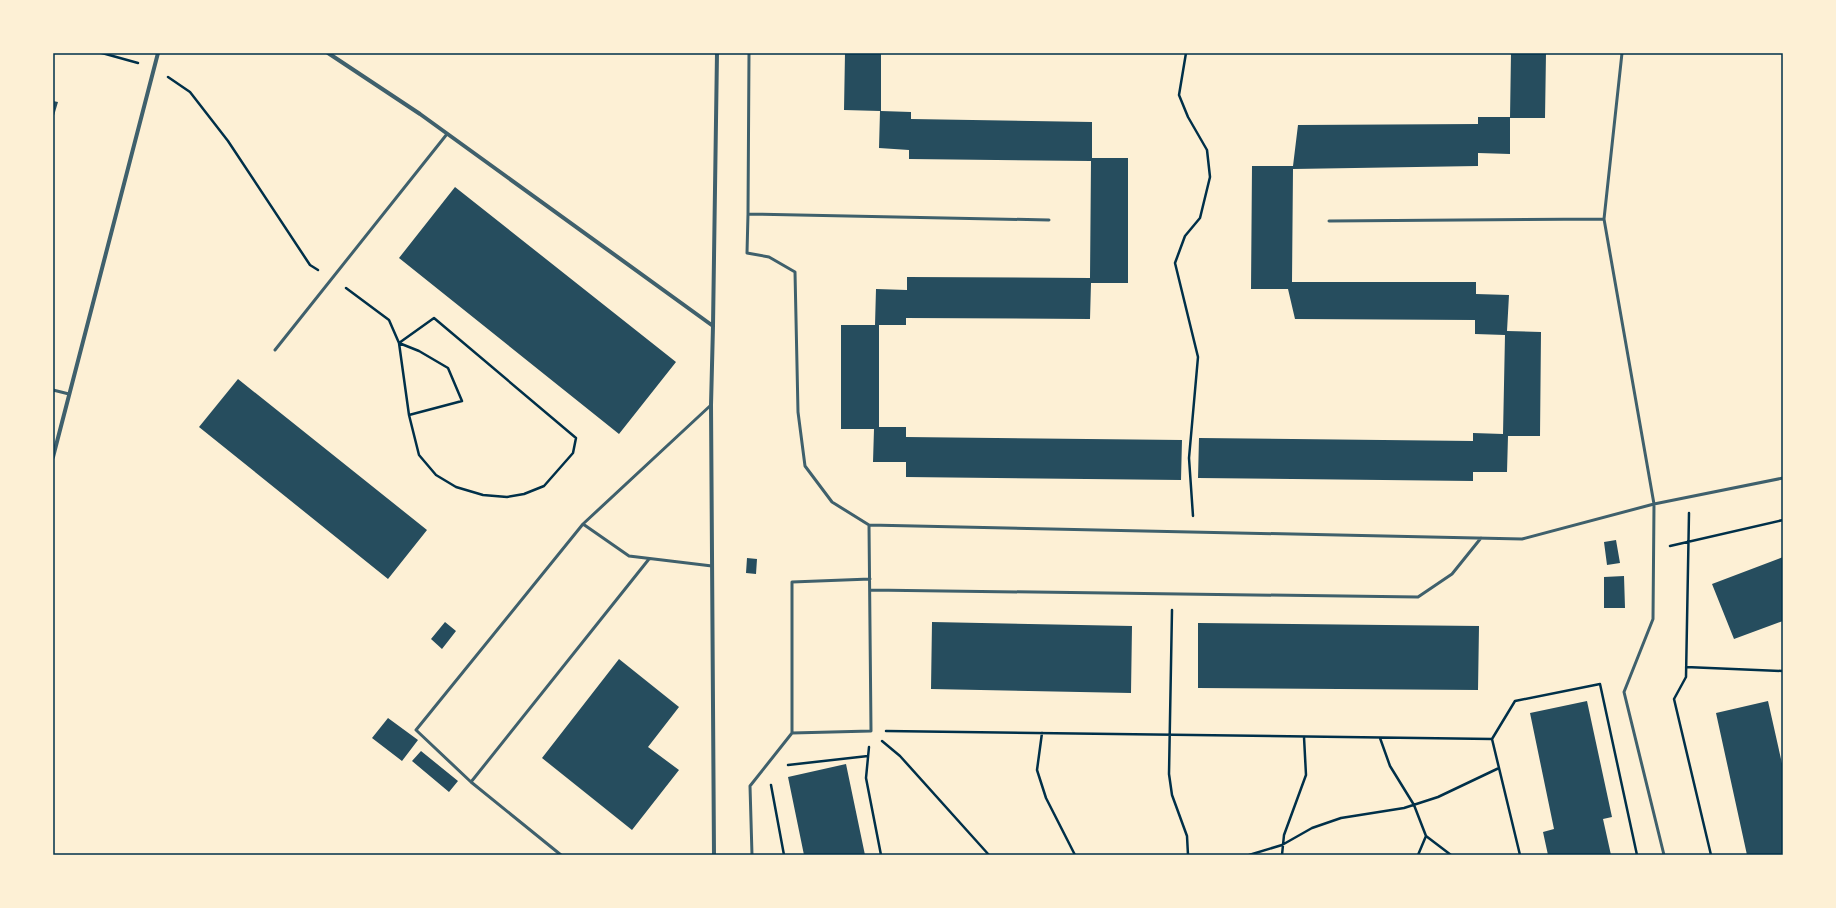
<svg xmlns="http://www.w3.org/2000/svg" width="1836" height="908" font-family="Arial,sans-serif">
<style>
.building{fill:#264d5e}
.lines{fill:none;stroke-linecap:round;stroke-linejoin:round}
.path{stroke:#003049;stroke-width:2.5}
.service{stroke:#3f606c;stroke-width:3}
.minor{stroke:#3f606c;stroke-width:4}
.neatline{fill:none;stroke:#003049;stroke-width:1.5}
</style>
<rect width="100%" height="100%" fill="#fdf0d5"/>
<path class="building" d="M845,53h36v58l30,1v7l181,3v36h36v125h-37l-1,36 -184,-1v7h-27v102h27v10l276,3 -1,40 -275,-3v-15h-33l1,-33h-33v-104h34l1,-36 31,1v-13l183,1 1,-117 -182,-2v-9l-30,-2 1,-37 -36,-1z
M1511,53h35l-1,65h-35z
M53,101l5,1 -5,17z
M1478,117h32v37l-32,-1v13l-185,3 -1,113h184v12l33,1 -2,36 34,1 -1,104h-32l-1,36h-34v9l-275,-3 1,-40 274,3v-8l30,1 2,-99 -30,-1v-14l-180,-1 -7,-30h-37l1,-123h41l5,-41 180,-1z
M455,187l221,175 -57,72 -220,-176z
M238,379l189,151 -39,49 -189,-152z
M1616,540l4,23 -13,2 -3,-23z
M1783,557v64l-49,18 -22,-55z
M747,558l10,1 -1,15 -10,-1z
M1624,576l1,32h-21v-31z
M445,622l11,9 -14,18 -11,-10z
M932,622l200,4 -1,67 -200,-4z
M1198,623l281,3 -1,64 -280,-2z
M619,659l60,48 -31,40 31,23 -47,60 -90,-72z
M1587,701l25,116 -9,2 8,36h-63l-5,-23 11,-3 -24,-116z
M1768,701l15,67v87h-36l-31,-142z
M388,718l30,22 -16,21 -30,-23z
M421,751l37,30 -9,11 -37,-31z
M846,764l19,91h-61l-16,-78z"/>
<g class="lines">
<path class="path" d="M102,53l36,10
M1186,53l-7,42 9,22 19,33 3,27 -10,41 -15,18 -10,27 23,94 -9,101 4,58
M168,77l22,15 38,49 82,124 8,5
M346,288l43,32 10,23 10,72 10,40 17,20 20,12 27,8 24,2 17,-3 20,-8 29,-33 3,-15 -142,-120 -35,25 20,8 29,17 14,33 -53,14
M1689,513l-3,164 -12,22 37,156
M1670,546l113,-26
M1172,610l-3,164 3,21 15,41 1,19
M1686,667l97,4
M886,731l606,8 28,116
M1042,733l-5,37 9,28 29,57
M1380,738l10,28 24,39 12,31 25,19
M1492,739l23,-38 85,-17 37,171
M882,741l18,15 89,99
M869,747l-3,31 15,77
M788,765l80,-9
M771,785l13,70
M1249,855l33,-10 30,-17 29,-10 63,-10 34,-11 61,-29
M1282,855l2,-20 22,-60 -2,-38
M1418,855l8,-19"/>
<path class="service" d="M749,53l-1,161 301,6
M1622,53l-18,166 50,285 129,-26
M748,214l-1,39 22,4 26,15 3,140 7,54 27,36 37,23 2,206 -79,2v-151l78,-3
M1329,221l275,-2
M275,350l172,-216
M53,390l16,4
M711,405l-128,119 46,32 83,10
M869,525l653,14 132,-35 -1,115 -29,73 40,163
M870,590l548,7 34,-23 29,-36
M471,782l-55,-52 167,-206
M561,855l-90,-73 178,-223
M752,855l-2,-69 42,-53"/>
<path class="minor" d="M328,53l92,61 293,212 -2,79 3,450
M713,326l4,-273
M53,457l105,-404"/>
</g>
<rect width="1836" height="908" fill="none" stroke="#fdf0d5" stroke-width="108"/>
<rect x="54" y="54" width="1728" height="800" class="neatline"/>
</svg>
